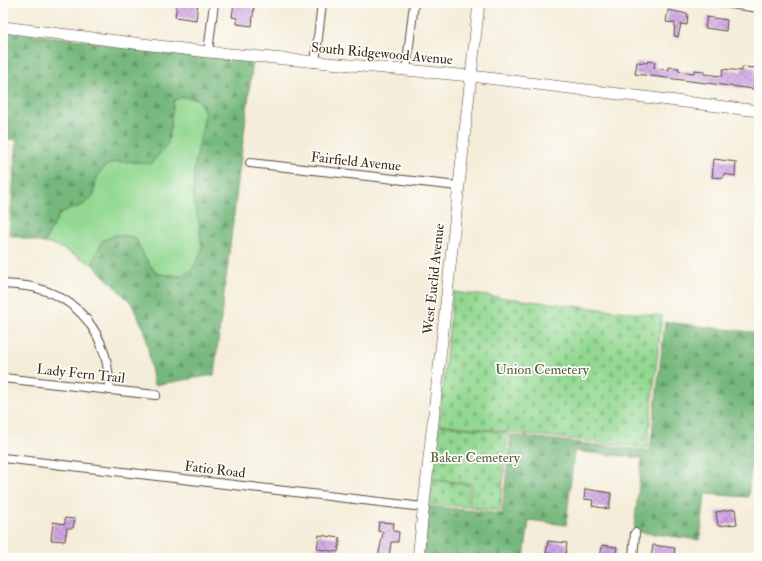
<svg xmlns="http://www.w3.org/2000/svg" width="762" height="561" font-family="'IM FELL Double Pica',serif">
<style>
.grass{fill:#92d891;stroke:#668158}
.forest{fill:url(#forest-firs);stroke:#58714c}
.cemetery{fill:url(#cemetery-stones);stroke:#668158}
.building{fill:url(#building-cross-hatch)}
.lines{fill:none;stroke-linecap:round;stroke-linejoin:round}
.street-casing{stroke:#57473a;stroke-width:10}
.secondary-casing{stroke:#57473a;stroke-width:12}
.street{stroke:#fff;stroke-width:8}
.secondary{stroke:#fff;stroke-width:11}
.labels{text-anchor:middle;stroke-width:3.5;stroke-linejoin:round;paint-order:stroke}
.street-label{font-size:14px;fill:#3b2a1e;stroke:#fdfcf7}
.park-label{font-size:14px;fill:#555e40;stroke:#fdfcf7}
</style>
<defs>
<pattern id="forest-firs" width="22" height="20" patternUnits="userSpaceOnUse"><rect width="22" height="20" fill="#75b87b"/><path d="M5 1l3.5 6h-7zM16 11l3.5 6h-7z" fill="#619664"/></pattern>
<pattern id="cemetery-stones" width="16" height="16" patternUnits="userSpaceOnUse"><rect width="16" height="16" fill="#92d891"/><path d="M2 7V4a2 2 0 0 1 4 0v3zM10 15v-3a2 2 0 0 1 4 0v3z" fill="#7fba7d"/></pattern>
<pattern id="building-cross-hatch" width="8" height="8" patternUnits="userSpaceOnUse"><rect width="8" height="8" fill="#d1a5e6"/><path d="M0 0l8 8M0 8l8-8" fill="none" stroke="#ab87ba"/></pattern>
</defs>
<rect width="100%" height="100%" fill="#fdfcf7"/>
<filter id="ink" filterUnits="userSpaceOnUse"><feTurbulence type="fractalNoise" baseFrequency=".025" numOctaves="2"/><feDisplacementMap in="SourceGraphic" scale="8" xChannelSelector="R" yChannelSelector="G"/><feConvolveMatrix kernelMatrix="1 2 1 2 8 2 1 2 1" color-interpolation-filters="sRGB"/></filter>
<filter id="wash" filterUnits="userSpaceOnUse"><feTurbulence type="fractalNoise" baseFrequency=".012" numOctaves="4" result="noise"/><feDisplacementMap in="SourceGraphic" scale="16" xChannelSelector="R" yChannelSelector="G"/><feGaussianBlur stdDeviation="0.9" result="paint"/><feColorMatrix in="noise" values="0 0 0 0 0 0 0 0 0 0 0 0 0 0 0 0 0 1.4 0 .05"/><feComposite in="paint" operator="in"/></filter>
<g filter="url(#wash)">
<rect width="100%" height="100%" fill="#f4edd9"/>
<path class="grass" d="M183,97l15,2 7,14 -12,85 6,24 3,28 -8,17 -11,9 -26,-2 -12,-16 -10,-21 -19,-2 -14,6 -10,23 -37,-19 -11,-2 15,-28 8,-5 16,-5 11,-10c1,-39 27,-35 57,-31l17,-21 6,-43z"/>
<path class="forest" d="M3,31l250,29 -39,315 -60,10 -9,-54 -14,-28 -39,-39 10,-23 14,-6 19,2 10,21 12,16 26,2 11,-9 8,-17 -3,-28 -6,-24 1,-28 11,-57 -7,-14 -15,-2 -9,3 -6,43 -17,21c-29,-4 -56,-8 -57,31l-11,10 -16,5 -8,5 -15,28 -35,-8 8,-95 -14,-2z
M665,322l94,11v61l-11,103 -43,-3 -5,46 -60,-8v-2l-6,-1 8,-71 -68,-7 -8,74 -37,-5 -5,38h-102l6,-52 74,8 9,-79 139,16z"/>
<path class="cemetery" d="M453,292l209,24 -15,132 -208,-24z
M439,425l69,8 -8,78 -31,-3 3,-24 -39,-5z
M433,480l37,5 -3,22 -37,-3z"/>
<g id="blocks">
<path class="building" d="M177,3h21l-2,17 -21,-3z
M234,3l20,3 -2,20 -15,-2v-6l-5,-1z
M668,10l20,4 -1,11 -6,-1 -3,13 -4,-1 1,-13 -9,-1z
M707,17l20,3 -1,11 -21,-3z
M648,61l7,1 -1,6 15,2v-3l10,1 -1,3 16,2v-3l10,1v3l18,2 1,-7 19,2v-4l14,1 -3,21 -118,-15 2,-12 10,1z
M714,159l22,3 -1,14 -11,-2 -1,4 -11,-1z
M585,489l26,4 -2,16 -17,-3 1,-6 -9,-1z
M735,509l2,15 -19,2 -2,-14z
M65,518l10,1 -2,9h-6l-2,13 -14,-1 2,-18 12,2z
M379,522l15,1 -1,8 6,1 -1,10h-7l-2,16h-11l5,-26 -5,-1z
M319,535l21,3 -2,14 -21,-3z
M548,541l19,2 -2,15h-15l1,-5h-5z
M602,545l15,2 -2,11h-15z
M653,545l22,3 -1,8 -8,-1v3h-15z"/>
</g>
</g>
<g filter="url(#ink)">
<use href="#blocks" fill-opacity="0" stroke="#57473a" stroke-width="1"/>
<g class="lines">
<defs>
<path id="street" d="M724,3l35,5
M208,52l6,-49
M315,63l7,-60
M406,71l8,-68
M250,163l208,23
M3,284c12,1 25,1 37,5 46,14 70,54 69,101
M3,378l153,17
M3,458l420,49
M633,558l2,-25"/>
<path id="secondary" d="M3,27l205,25 263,24 288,35
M418,558l61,-555"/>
</defs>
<use href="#street" class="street-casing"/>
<use href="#secondary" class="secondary-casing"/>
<use href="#street" class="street"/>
<use href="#secondary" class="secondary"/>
</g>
</g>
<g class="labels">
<g class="street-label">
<text transform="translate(382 53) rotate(5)" y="5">South Ridgewood Avenue</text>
<text transform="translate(356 161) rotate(6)" y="5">Fairfield Avenue</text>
<text transform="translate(433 279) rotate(-84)" y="5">West Euclid Avenue</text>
<text transform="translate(81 373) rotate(6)" y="5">Lady Fern Trail</text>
<text transform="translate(215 469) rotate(7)" y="5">Fatio Road</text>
</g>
<g class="park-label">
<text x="542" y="374">Union Cemetery</text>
<text x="475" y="462">Baker Cemetery</text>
</g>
</g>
<rect width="762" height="561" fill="none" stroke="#fdfcf7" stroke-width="16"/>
</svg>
